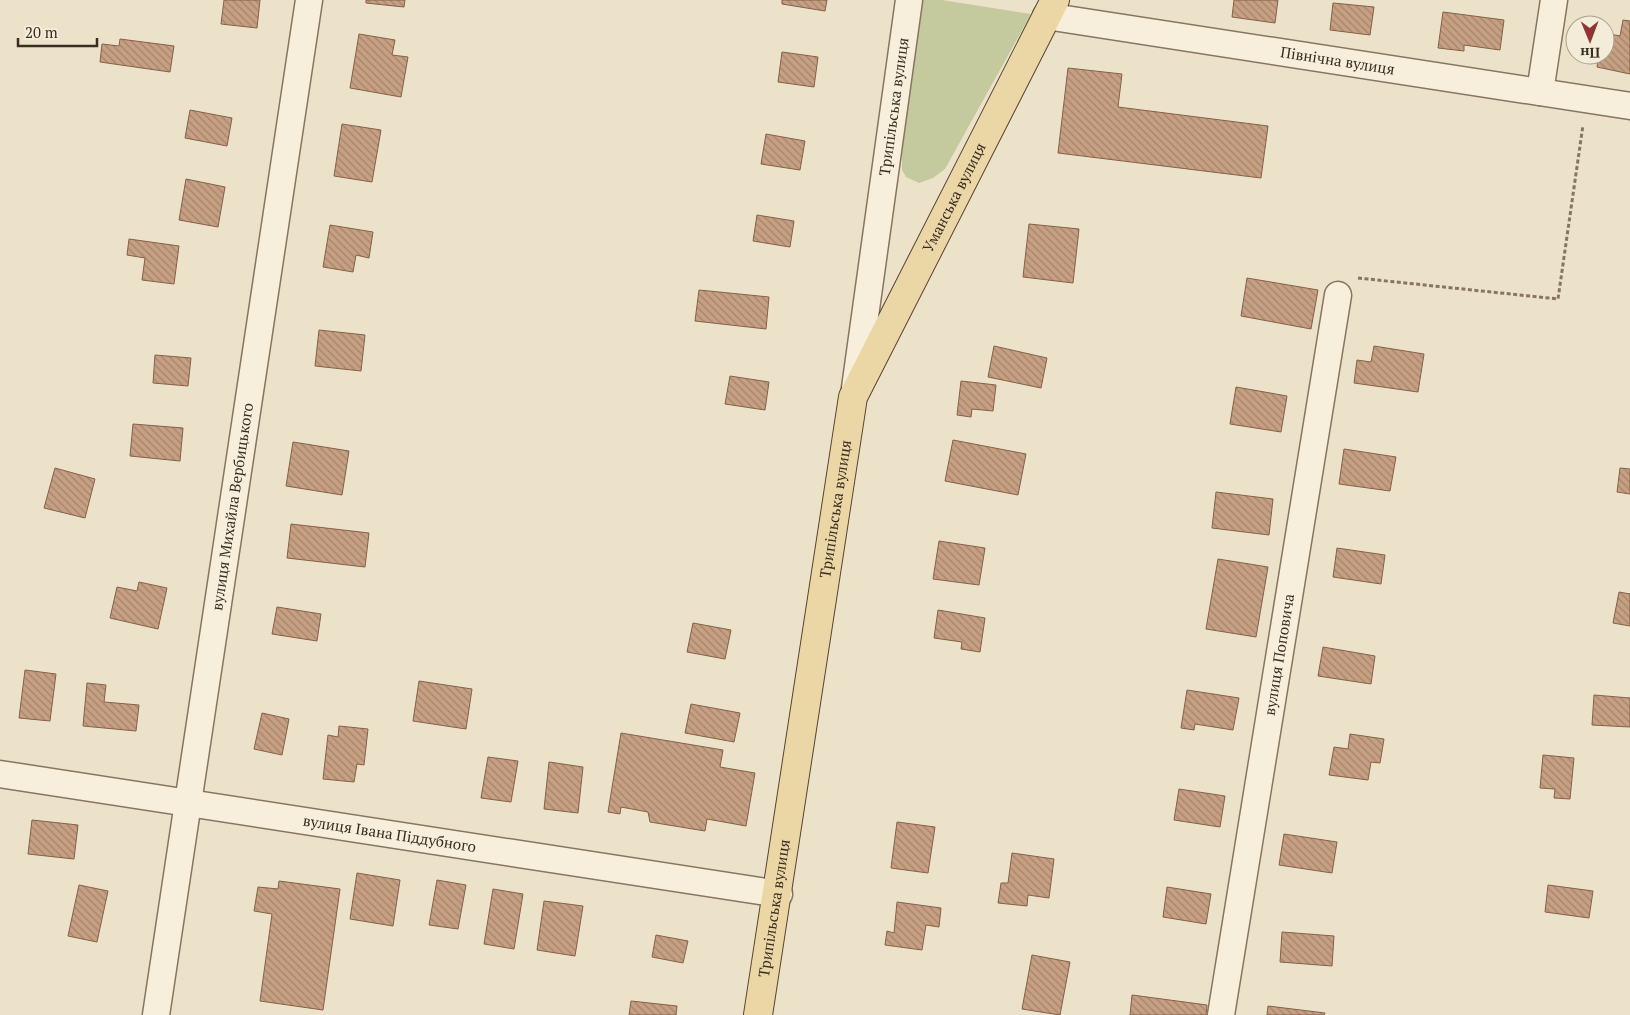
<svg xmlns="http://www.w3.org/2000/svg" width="1630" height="1015" font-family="'PT Serif',serif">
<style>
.green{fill:#c4c99e}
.building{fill:url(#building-back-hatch);stroke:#846047}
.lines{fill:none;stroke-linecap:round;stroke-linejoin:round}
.street-casing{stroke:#87755f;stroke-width:29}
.primary-casing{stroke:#554333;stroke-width:30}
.path{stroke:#87755f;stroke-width:3;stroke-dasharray:4 2.5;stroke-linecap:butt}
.street{stroke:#f7efdc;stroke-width:26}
.primary{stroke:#ebd6a5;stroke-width:28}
.labels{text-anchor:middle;stroke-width:5;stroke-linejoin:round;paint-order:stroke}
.street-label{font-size:15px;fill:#392d22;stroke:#f3ecd9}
</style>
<defs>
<pattern id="building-back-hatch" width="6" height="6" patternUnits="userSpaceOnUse" patternTransform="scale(1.25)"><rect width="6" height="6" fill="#c7a083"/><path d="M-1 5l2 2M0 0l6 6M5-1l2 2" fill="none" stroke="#a3836b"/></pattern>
</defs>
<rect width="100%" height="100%" fill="#ece2ca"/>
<path class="green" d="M918,0h24l89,14 -86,155 -12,9 -14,5 -13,-6 -4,-7v-15z"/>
<path class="building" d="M224,0h36l-3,28 -36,-4z
M366,0h39l-1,7 -38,-4z
M782,0h45l-2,11 -43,-7z
M1234,0h44l-3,23 -43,-6z
M1333,3l41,4 -4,28 -40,-5z
M1443,12l61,8 -4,30 -36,-5v6l-26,-3z
M1623,20l7,1v53l-33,-7 2,-12h6v-22l15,3z
M359,34l36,6 -3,15 16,2 -7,40 -51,-9z
M120,39l54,7 -4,26 -70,-10 2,-18 17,2z
M782,52l36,5 -4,30 -36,-5z
M1068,68l54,6 -4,33 150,19 -7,52 -203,-25z
M190,110l42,8 -5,28 -42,-8z
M342,124l39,6 -9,52 -38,-6z
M766,134l39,7 -5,29 -39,-6z
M186,179l39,8 -7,40 -39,-7z
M757,215l37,6 -4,26 -37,-6z
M1029,224l50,5 -6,54 -50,-6z
M330,225l43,7 -4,26 -13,-3 -3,17 -30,-5z
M129,239l50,7 -5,38 -32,-4 3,-22 -18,-3z
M1247,278l71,12 -7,39 -70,-13z
M699,290l70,7 -3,32 -71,-8z
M319,330l46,5 -4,36 -46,-5z
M994,346l53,12 -6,30 -53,-11z
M1374,346l50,8 -6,38 -64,-9 3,-23 14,2z
M155,355l36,3 -3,28 -35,-3z
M730,376l39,6 -4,28 -40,-6z
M961,381l35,4 -3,26 -21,-2 -1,8 -14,-2z
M1236,387l51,9 -6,36 -51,-8z
M133,424l50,4 -3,33 -50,-5z
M953,440l73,14 -8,41 -73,-14z
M293,442l56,9 -7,44 -56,-9z
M1344,449l52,8 -6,34 -51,-7z
M55,468l40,11 -10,39 -41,-10z
M1620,468l10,1v25l-13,-2z
M1216,492l57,7 -4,36 -57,-7z
M291,524l78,9 -4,34 -78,-9z
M939,541l46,7 -6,37 -46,-6z
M1337,548l48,7 -4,29 -48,-7z
M1218,559l50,8 -12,70 -50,-8z
M139,582l28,6 -9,41 -48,-11 7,-31 20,4z
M1619,592l11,2v32l-17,-3z
M277,607l44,7 -4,27 -45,-7z
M938,610l47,8 -5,34 -19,-3 1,-7 -28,-4z
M693,623l38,7 -6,29 -38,-7z
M1323,647l52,9 -4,28 -53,-8z
M25,670l31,4 -6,47 -31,-3z
M419,681l53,8 -6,40 -53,-8z
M87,683l19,2 -2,17 35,3 -3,26 -53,-5z
M1187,690l52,8 -6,32 -38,-6 -1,6 -13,-2z
M1594,695l36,3v29l-38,-2z
M691,704l49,9 -6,29 -49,-9z
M262,713l27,6 -7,36 -28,-6z
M339,726l29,3 -4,36 -7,-1 -3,18 -31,-3 5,-44 10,2z
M621,733l102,17 -3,17 35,6 -9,53 -39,-7 -2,12 -55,-9 -2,-10 -27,-5 -1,7 -12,-2z
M1350,734l34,5 -4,24 -9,-1 -3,18 -39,-5 5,-28 14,2z
M1543,755l31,3 -4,41 -16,-1 1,-9 -15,-1z
M488,757l30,4 -7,41 -30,-4z
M549,762l34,5 -5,46 -34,-4z
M1179,789l46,7 -5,31 -46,-7z
M32,820l46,5 -4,34 -46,-5z
M897,822l38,5 -7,46 -37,-5z
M1284,834l53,8 -5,31 -53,-8z
M1012,853l42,6 -5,39 -21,-3 -1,11 -29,-3 3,-20h7z
M357,873l43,7 -7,46 -43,-7z
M437,880l29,5 -8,44 -29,-4z
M279,881l61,8 -17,121 -63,-9 12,-87 -18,-3 4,-24 20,2z
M79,885l29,6 -11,51 -29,-6z
M1548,885l45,6 -4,27 -44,-6z
M1167,887l44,7 -5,30 -43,-7z
M493,889l30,5 -9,55 -30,-5z
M544,901l39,5 -8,50 -38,-6z
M897,902l44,6 -2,19 -13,-2 -4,25 -37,-5 2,-14 7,2z
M1282,932l52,4 -2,30 -52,-4z
M656,935l32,6 -5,22 -31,-6z
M1032,955l38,7 -10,53 -38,-6z
M1132,995l75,10 -1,10h-76z
M631,1001l46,5 -1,9h-47z
M1268,1006l57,7 -1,2h-57z"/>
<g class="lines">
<defs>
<g id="street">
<path id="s1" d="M1046,16l584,90"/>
<path d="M1540,92l14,-92"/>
<path id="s2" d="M855,388l54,-388"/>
<path id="s3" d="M0,774l779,120"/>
<path id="s4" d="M156,1015l153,-1015"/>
<path id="s5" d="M1221,1015l117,-720"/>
</g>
<g id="primary">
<path id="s6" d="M758,1015l95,-618 202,-397"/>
</g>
</defs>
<use href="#street" class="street-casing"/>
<use href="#primary" class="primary-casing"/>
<path class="path" d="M1358,278l200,21 25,-174"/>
<use href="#street" class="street"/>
<use href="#primary" class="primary"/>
</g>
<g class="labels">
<g class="street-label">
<text dy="5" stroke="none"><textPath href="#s1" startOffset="295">Північна вулиця</textPath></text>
<text dy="5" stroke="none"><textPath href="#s2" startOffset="284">Трипільська вулиця</textPath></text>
<text dy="5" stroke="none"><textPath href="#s6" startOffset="849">Уманська вулиця</textPath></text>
<text dy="5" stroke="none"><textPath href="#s4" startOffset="514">вулиця Михайла Вербицького</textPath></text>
<text dy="5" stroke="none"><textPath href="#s6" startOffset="512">Трипільська вулиця</textPath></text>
<text dy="5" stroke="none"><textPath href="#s5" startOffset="365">вулиця Поповича</textPath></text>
<text dy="5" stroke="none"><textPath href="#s3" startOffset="394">вулиця Івана Піддубного</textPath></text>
<text dy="5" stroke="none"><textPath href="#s6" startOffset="108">Трипільська вулиця</textPath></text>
</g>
</g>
<g transform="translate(1590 40) rotate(179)"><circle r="24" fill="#f3ecd9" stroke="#a9a090"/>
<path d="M0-4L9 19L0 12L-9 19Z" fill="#913434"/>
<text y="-8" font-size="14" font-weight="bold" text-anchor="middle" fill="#392d22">Пн</text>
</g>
<path d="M18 38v8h79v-8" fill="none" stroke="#392d22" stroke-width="2.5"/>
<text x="25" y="38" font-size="15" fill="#392d22" stroke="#f3ecd9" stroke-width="4" paint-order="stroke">20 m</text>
</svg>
